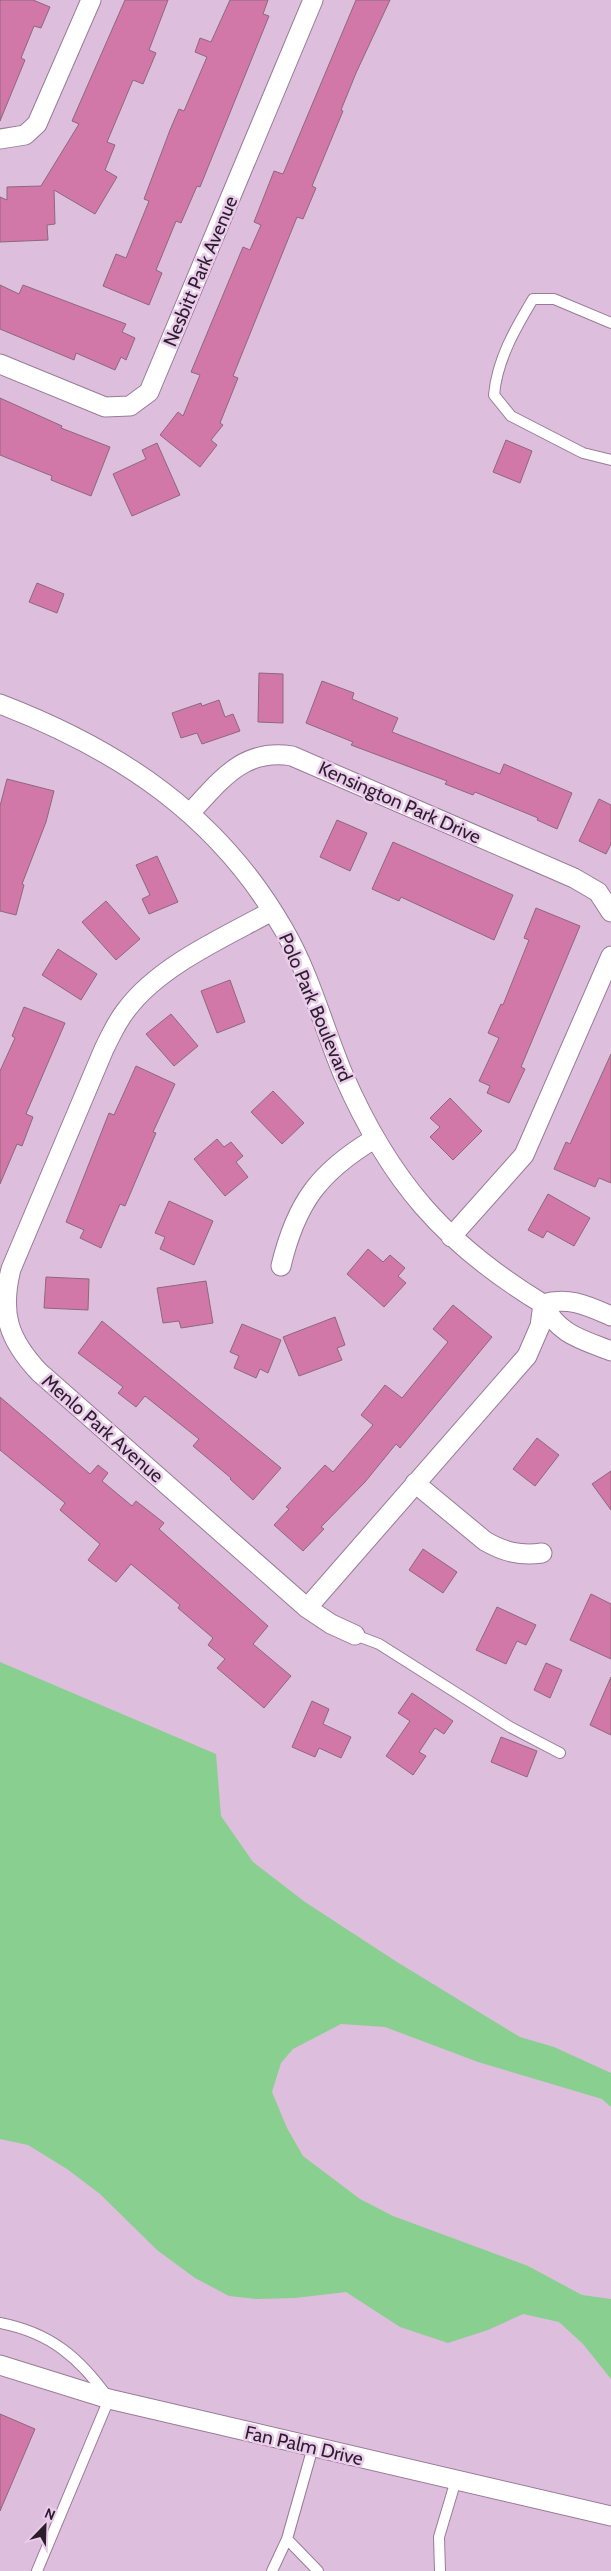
<svg xmlns="http://www.w3.org/2000/svg" width="611" height="2571" font-family="Cabin,sans-serif">
<style>
.green{fill:#89cf90}
.building{fill:#d178a9;stroke:#8d687b}
.lines{fill:none;stroke-linecap:round;stroke-linejoin:round}
.lane-casing{stroke:#997b98;stroke-width:12}
.street-casing{stroke:#997b98;stroke-width:21}
.lane{stroke:#fff;stroke-width:10}
.street{stroke:#fff;stroke-width:19}
.labels{text-anchor:middle;stroke-width:5;stroke-linejoin:round;paint-order:stroke}
.street-label{font-size:19px;fill:#2b1f2b;stroke:#ebcbeb}
</style>
<rect width="100%" height="100%" fill="#debedd"/>
<path class="green" d="M0,1662l216,92 5,62 32,46 52,40 92,60 123,75 34,10 57,26v34l-9,-8 -124,-37 -93,-35 -44,-3 -48,25 -12,14 -9,29 15,36 16,28 57,43 33,17 135,50 54,29 29,4v80l-28,-35 -24,-22 -36,-8 -35,16 -40,13 -48,-16 -54,-35 -51,6 -39,1 -27,-3 -34,-18 -38,-28 -57,-56 -33,-25 -39,-24 -28,-6z"/>
<path class="building" d="M0,0h33l17,7 -9,21 -7,-2 -13,32 4,2 -25,61z
M125,0h43l-19,50 7,3 -13,31 -10,-4 -26,62 8,3 -10,25 12,7 -22,37 -41,-24 1,34 -8,1 1,15 -48,2v-45l7,3v-13l34,-1 38,-62 -7,-3z
M230,0h38l-5,14 6,2 -69,171 -3,-1 -16,37 -5,-2 -20,49 6,3 -13,32 -46,-19 13,-32 10,4 23,-57 -5,-2 26,-69 9,-21 5,2 23,-54 -12,-5 5,-14 11,4z
M356,0h34l-34,73 -15,37 2,1 -31,75 4,2 -13,31 -6,-2 -64,159 5,2 -18,45 3,2 -12,15 6,5 -17,22 -40,-32 18,-23 5,4 17,-41 -9,-3 47,-113 5,-12 7,3 11,-25 -7,-3 20,-51 9,3z
M0,285l19,9 4,-9 103,39 -4,8 13,6 -9,22 -5,-3 -6,13 -39,-17 -2,7 -74,-31z
M0,398l62,28 -1,2 49,19 -19,49 -40,-16 1,-4 -52,-21z
M506,440l26,11 -12,32 -27,-11z
M157,443l23,52 -48,21 -19,-42 33,-15 -4,-9z
M37,583l27,11 -7,19 -28,-11z
M259,673l24,1v49l-25,-1z
M322,681l32,12 -2,6 46,19 -6,14 108,42 4,-10 68,29 -15,36 -20,-9 1,-2 -63,-26 -2,3 -28,-11 2,-3 -96,-36 2,-3 -47,-19z
M219,700l6,17 8,-3 7,17 -38,13 -5,-11 -16,5 -9,-25 29,-10 1,3z
M7,779l47,12 -8,31 -24,62 2,1 -8,30 -16,-4v-105z
M599,799l12,6v39l-5,10 -27,-13z
M337,820l30,13 -17,38 -30,-14z
M393,842l120,53 -19,45 -93,-43 -2,4 -27,-12z
M157,856l21,46 -29,12 -7,-15 8,-4 -14,-30z
M106,901l34,38 -24,21 -34,-38z
M536,908l44,18 -59,141 4,2 -16,34 -22,-10 3,-7 -11,-5 20,-43 -11,-5 13,-29 2,1 26,-65 -5,-2z
M58,949l39,25 -16,26 -39,-25z
M230,980l15,42 -28,11 -16,-42z
M24,1007l41,16 -39,91 7,3 -11,29 -5,-2 -17,40v-113l15,-33 -3,-2z
M171,1014l27,32 -24,20 -28,-32z
M611,1054v129l-12,-5 -4,9 -41,-18 12,-27 4,2z
M136,1066l39,18 -22,48 3,1 -31,73 -5,-2 -19,44 -21,-10 4,-8 -18,-8 43,-109 5,2z
M273,1091l31,32 -22,21 -31,-32z
M450,1098l32,33 -29,29 -23,-23 10,-10 -10,-9z
M217,1139l7,8 7,-5 12,14 -7,6 12,15 -23,19 -31,-37z
M548,1194l42,24 -16,28 -27,-15 -4,7 -15,-8z
M169,1201l44,20 -19,44 -34,-16 5,-12 -10,-4z
M368,1249l15,13 7,-7 15,13 -7,8 8,7 -22,24 -37,-33z
M46,1277l43,2 -1,31 -44,-2z
M206,1281l7,42 -32,5 -2,-7 -16,2 -6,-35z
M453,1305l39,32 -92,111 -4,-4 -31,38 -44,45 3,2 -21,22 -29,-26 15,-16 -3,-2 39,-42 8,7 40,-47 -12,-10 24,-30 17,13 46,-56 -15,-13z
M335,1317l10,28 -8,3 5,12 -43,16 -16,-39z
M102,1321l179,147 -28,32 -23,-21 1,-1 -38,-32 6,-7 -54,-43 -9,11 -18,-14 5,-6 -45,-34z
M242,1324l39,16 -13,33 -8,-4 -4,9 -22,-10 5,-12 -9,-4z
M0,1397l90,77 8,-9 10,8 -6,8 30,25 4,-5 28,22 -5,6 109,97 -15,18 38,32 -27,32 -47,-40 8,-9 -17,-14 5,-7 -35,-30 2,-3 -49,-41 -15,18 -28,-22 12,-16 -40,-34 5,-7 -65,-53z
M537,1438l22,17 -24,31 -22,-17z
M611,1471v39l-19,-26z
M423,1549l34,23 -14,21 -34,-23z
M591,1594l20,10v55l-41,-19z
M497,1607l39,18 -10,20 -9,-4 -11,23 -30,-14z
M546,1663l16,7 -12,28 -16,-8z
M611,1677v58l-21,-10z
M412,1693l41,28 -9,13 -9,-6 -16,24 7,4 -13,19 -27,-19 24,-35 -12,-8z
M312,1701l17,8 -6,15 28,13 -10,21 -22,-10 -4,9 -23,-10z
M501,1737l36,14 -10,26 -36,-15z
M0,2414l35,15 -35,82z"/>
<g class="lines">
<defs>
<path id="lane" d="M611,323l-57,-24h-21c-18,30 -36,61 -39,96l17,21 72,37 28,7
M355,1635l24,9 131,83 50,26
M0,2323c51,10 80,35 109,76l-72,172
M287,2539l31,32
M272,2571l15,-32 26,-92
M440,2571l-1,-34 17,-57"/>
<path id="street" d="M0,139l25,-4 12,-11 54,-124
M0,364l105,43 25,-1 19,-14 164,-392
M0,704c120,46 219,112 284,226 26,45 39,96 59,144 46,106 101,170 200,230
M190,813c31,-33 53,-65 102,-57l282,122 24,14 13,20
M272,911c-47,26 -112,54 -145,98 -10,12 -16,26 -23,40l-93,220c-11,44 -3,70 28,103l268,236 24,16 24,11
M451,1237l73,-82 87,-199
M281,1266c15,-63 38,-94 93,-127
M543,1304c16,31 38,35 68,47
M543,1304c25,-8 45,2 68,12
M415,1483l70,58c19,11 35,15 57,12
M307,1608l220,-252 13,-30 3,-22
M0,2365l109,34 502,117"/>
</defs>
<use href="#lane" class="lane-casing"/>
<use href="#street" class="street-casing"/>
<use href="#lane" class="lane"/>
<use href="#street" class="street"/>
</g>
<g class="labels">
<g class="street-label">
<text transform="translate(200 271) rotate(-67)" y="7">Nesbitt Park Avenue</text>
<text transform="translate(400 802) rotate(24)" y="7">Kensington Park Drive</text>
<text transform="translate(316 1007) rotate(67)" y="7">Polo Park Boulevard</text>
<text transform="translate(103 1428) rotate(41)" y="7">Menlo Park Avenue</text>
<text transform="translate(304 2445) rotate(13)" y="7">Fan Palm Drive</text>
</g>
</g>
<g transform="translate(45 2526) rotate(23)" stroke="#ebcbeb" stroke-width="4" paint-order="stroke">
<path d="M0-4L9 19L0 12L-9 19Z" fill="#2b1f2b"/>
<text y="-8" font-size="14" font-weight="bold" text-anchor="middle" fill="#2b1f2b">N</text>
</g>
</svg>
